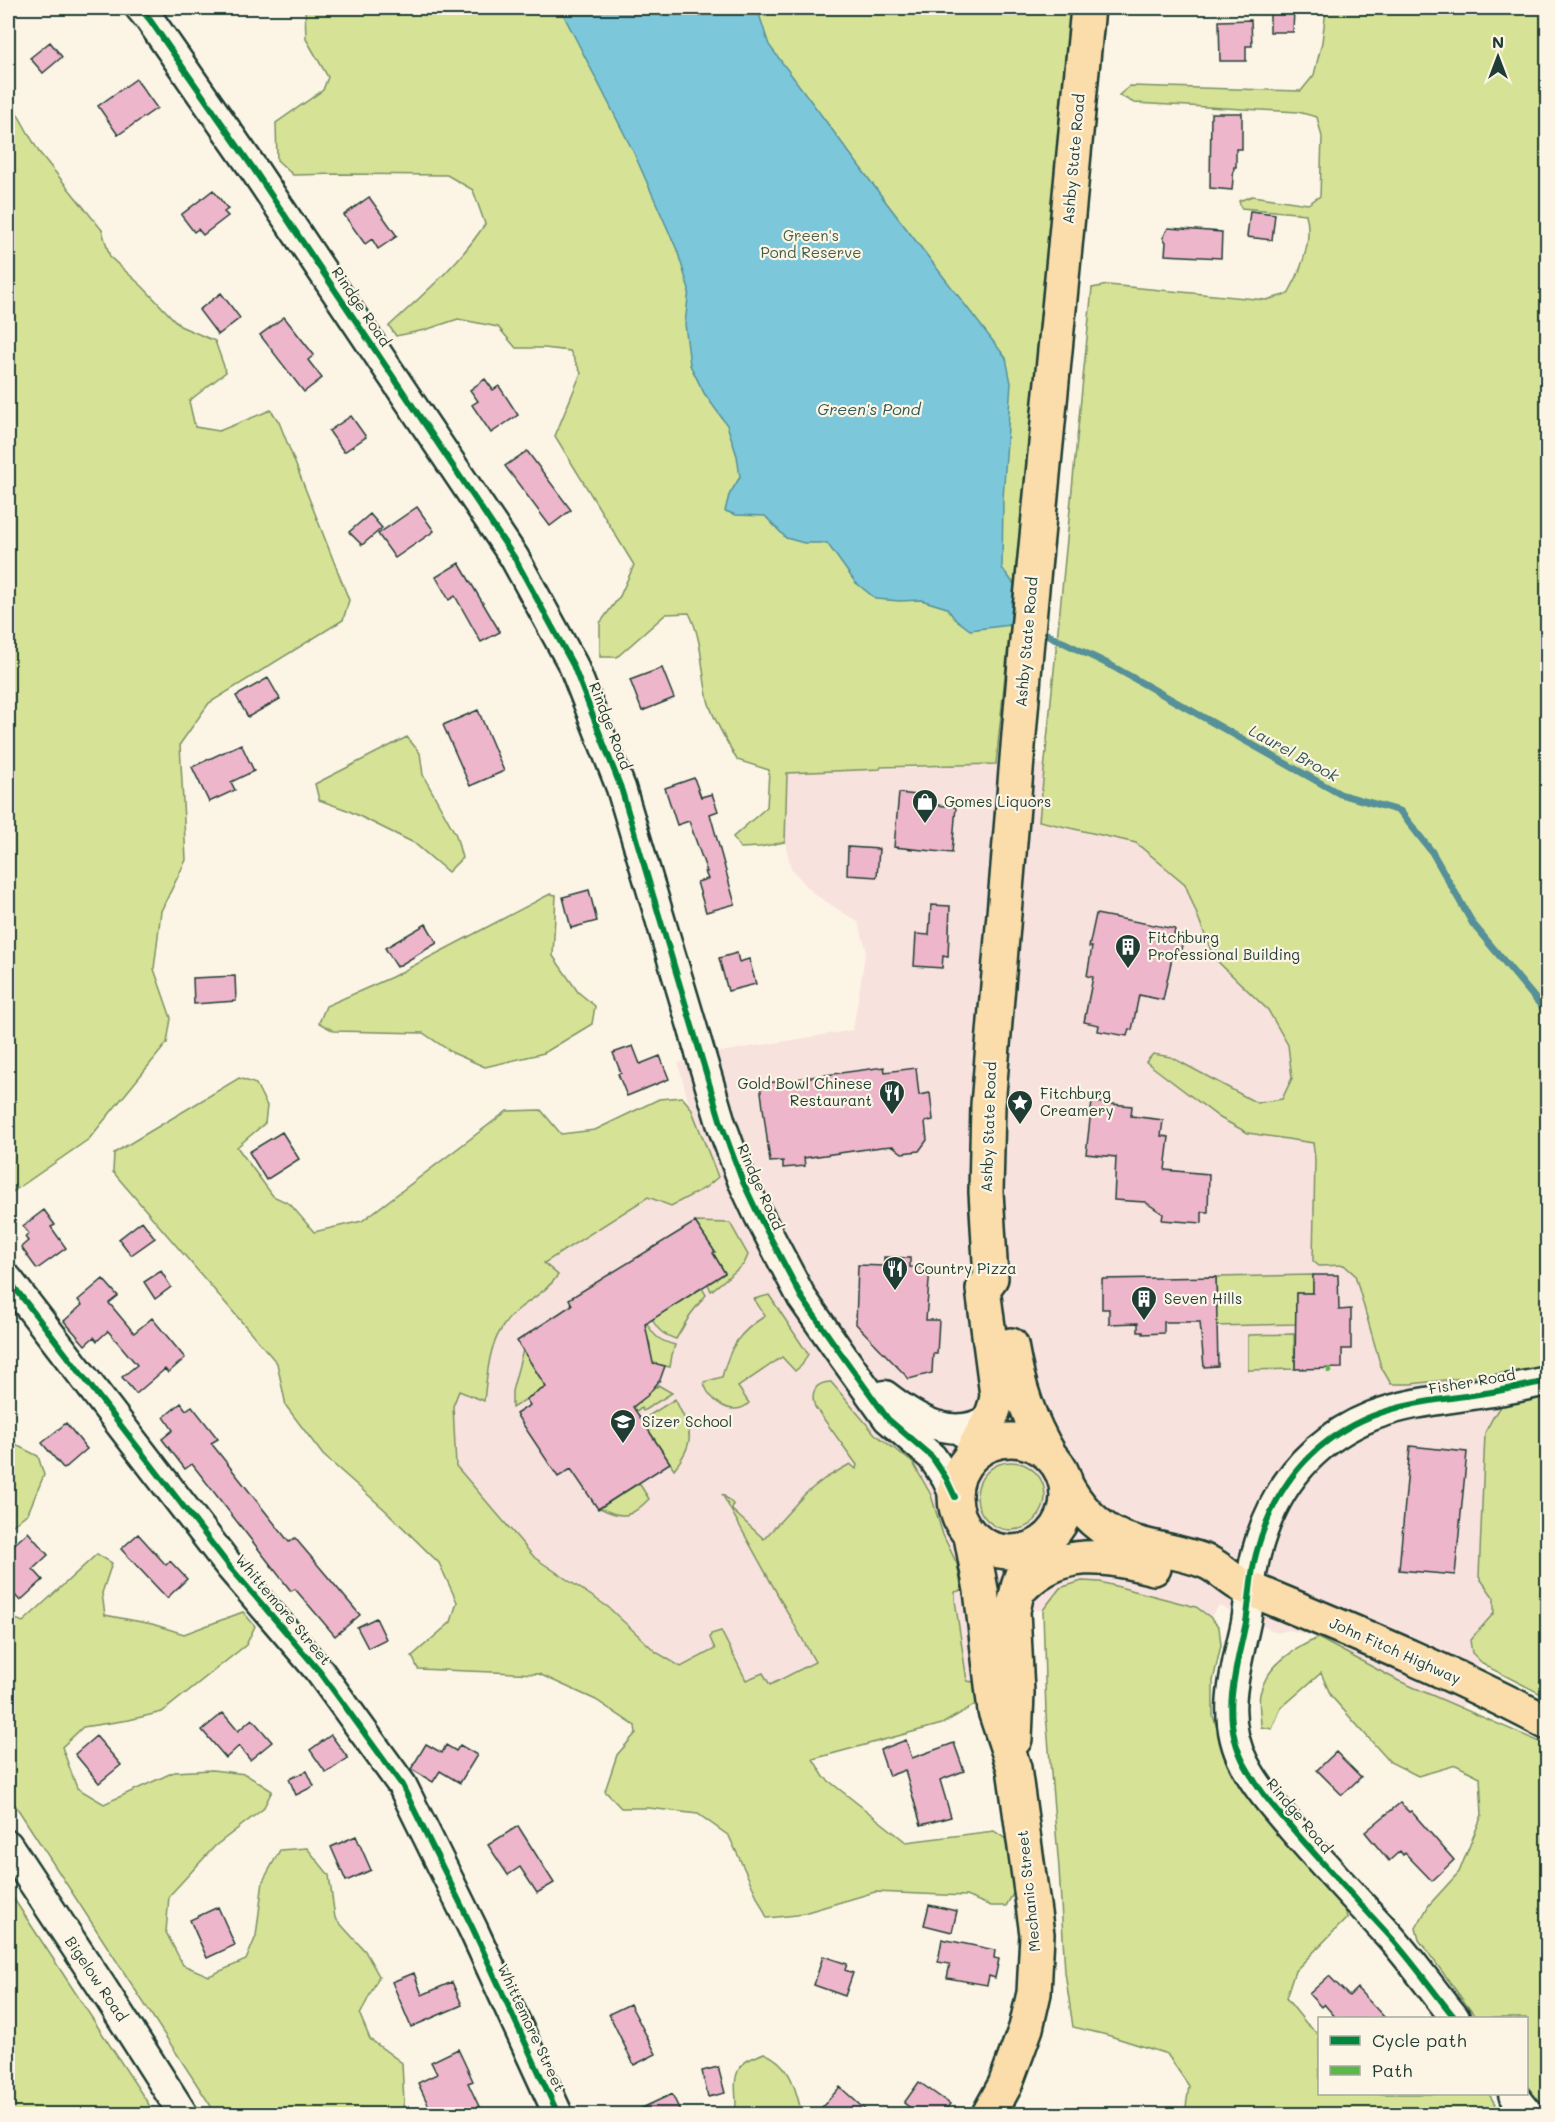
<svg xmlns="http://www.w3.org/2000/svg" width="1555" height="2122" font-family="Mali,sans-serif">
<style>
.built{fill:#f8e2dd}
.green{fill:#d6e396;stroke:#7a9065;stroke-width:1.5}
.water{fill:#7bc7da;stroke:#569098;stroke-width:1.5}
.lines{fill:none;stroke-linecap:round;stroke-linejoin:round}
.stream{stroke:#569098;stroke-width:7}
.building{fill:#eeb6cb;stroke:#1f3d34;stroke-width:1.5}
.minor-casing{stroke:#1f3d34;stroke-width:33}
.major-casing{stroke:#1f3d34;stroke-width:38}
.minor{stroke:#fcf5e5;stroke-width:28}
.major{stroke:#faddab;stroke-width:33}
.quiet{stroke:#58b947;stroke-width:4.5;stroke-dasharray:9 4.5;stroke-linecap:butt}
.cycleway-casing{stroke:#fcf5e5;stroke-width:10}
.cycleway{stroke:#00873e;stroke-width:6}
.labels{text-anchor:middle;stroke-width:4.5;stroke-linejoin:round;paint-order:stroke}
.street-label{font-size:15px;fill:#1f3d34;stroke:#fcf5e5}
.park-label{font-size:15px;fill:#445e48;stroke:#fcf5e5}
.poi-label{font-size:15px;fill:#1f3d34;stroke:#fcf5e5;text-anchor:start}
.water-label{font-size:16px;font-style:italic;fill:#315955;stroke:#fcf5e5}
</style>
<rect width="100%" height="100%" fill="#fcf5e5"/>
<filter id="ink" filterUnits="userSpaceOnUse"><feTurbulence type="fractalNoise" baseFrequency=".0167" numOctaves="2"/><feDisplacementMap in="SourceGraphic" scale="12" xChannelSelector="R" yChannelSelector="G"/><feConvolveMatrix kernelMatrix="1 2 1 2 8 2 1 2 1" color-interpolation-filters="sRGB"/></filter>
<g filter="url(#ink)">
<path class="built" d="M996,764h49l-5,57 115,26 21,13 37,98 55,52 20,35 4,33 -10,21 -24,4 -87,-46 -18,-2 -7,8 74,55 28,15 65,10 2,16 -2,102 6,5 25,-1 12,10 25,92 120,2 6,29 -22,35 -6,144 15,21v15l-14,14 -8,26 12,12 -3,-2 -19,45 -63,-27 -81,-43 -29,-8 -11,3 -59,-27 -9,11 -14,-10 -96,-25 -18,-1 -22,7 -17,22 -60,-4v94l-41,23 -281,8 -384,-368 413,-255 -12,-45 42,-11 133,-22 13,-82 -8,-26 -44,-28 -23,-25 -6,-27 2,-69z"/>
<path class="green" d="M305,8h768l-77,756 -115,3 -1,2 -93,4 -2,69 -25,5 -20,1 -7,-11 34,-30 2,-37 -32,-10c-10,-19 -24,-40 -29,-60 -7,-30 -5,-60 -19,-87l-23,1 -49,43h-17v-34l20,-27 14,-31 -79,-129 26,-63 -11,-22 -26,-3h-28l-18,-21 -40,-8 -33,11 -29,6 -7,-10c35,-32 70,-62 96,-102l-12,-34 -26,-15 -108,-1 -46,1 -16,-15 -1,-37 47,-33 5,-13 -22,-38z
M1329,8h218v1357l-16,5 -120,14h-20l-10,-17 -26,-92 -11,-10 -25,1 -6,-5 2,-102 -2,-16 -65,-10 -28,-15 -74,-56 7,-8 18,3 86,46 25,-4 10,-21 -4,-33 -20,-35 -54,-52 -29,-74 -49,-41 -97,-22 53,-533 16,-3 158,15 22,-6c13,-23 25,-53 18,-80l-65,-6 -2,-7 13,-5 56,8 12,-8 2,-59 -5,-20 -19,-5 -164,-9 -15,-8 11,-9 171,5 13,-16 8,-33 4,-32z
M8,97l31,55 63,78 8,27 33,30 37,39 35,15 11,31 -37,29 6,26 24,4 52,-21 8,12 70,178 -6,20 -134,83 -29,41 6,116 -25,51 -7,58 17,49 -4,25 -78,96 -81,56z
M407,737l13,16 3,22 33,60 6,23 -14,14 -34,-29 -67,-33 -28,-10 -4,-16z
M550,894l6,1 -3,61 25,36 17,14 -3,18 -48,29 -59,14 -32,-14 -30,-20 -89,-2 -15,-8 7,-17 66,-29z
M239,1078l17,6 11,22 -2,17 -28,24 36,49 17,8 24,28 48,-11 145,-110 34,-1 20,24 34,-4 64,-31 23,-2 9,11 27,69 -13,11 -34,18 -23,-9 -104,66 14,12c-9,14 -25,23 -38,33 -31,24 -32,58 -36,93l-25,-10 -6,15 3,60 79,92 73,49 48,45 25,15 34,-18 -5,-11 1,-4 10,-3 25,49 17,-7 7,12 45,-23 -93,-168 11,10 -1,6 32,29 41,-45 19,-15 26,-15 6,5 1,-4 -42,-58c-5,-14 0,-25 16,-25l44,52 38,29 18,32 12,40 14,29 5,26 -7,2v8l12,81 14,2 2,17 -41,24 -129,35 11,18 82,65 88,-11 16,11 3,52 -7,12h-15l-25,-10 -91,-4 -78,23 -30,3 -38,-82 -31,-22 -49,-6h-28l-16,-17 12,-36 19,-22 -1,-7 -39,-26 -57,-26 -121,-5 -6,-13 39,-34 6,-20 -18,-39 -55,-54 -61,-54 -37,-49 -9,-43 -164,-191 1,-19z
M695,1222l35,1 18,32 -4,9 -33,27 -3,-7 17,-11 -12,-20 1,-2z
M1313,1275v18h-17v31l-84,2 5,-19 -1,-30z
M702,1288l4,7 -16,20 -14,24c-12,-4 -18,-8 -24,-20z
M769,1295l39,59 -6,11 -7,6 -13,-14 -44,30 11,16c-16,16 -42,-3 -45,-21l18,-5c8,-30 16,-44 43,-61l-11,-17z
M647,1323c7,14 13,18 28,22l-3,10 -2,12 -20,-4v-19l-8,-18z
M1294,1334l1,35 -47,1v-35z
M523,1350l23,37 -34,21v-17z
M658,1385l14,8 -29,18 -2,-3 -5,3 -3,-4 21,-21 3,1z
M1547,1390v307l-63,-32 -12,-12 -2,-13 24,-27v-15l-15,-21 6,-144c19,-40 22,-35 62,-43z
M675,1399c15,31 23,40 -1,70l-32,-49z
M8,1441l30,15 6,19 -16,38 -20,16z
M977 1496a34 34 0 1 1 68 0a34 34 0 1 1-68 0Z
M639,1483l10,16c-18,18 -25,21 -49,9z
M97,1554l15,9 -10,30 3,22 47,9 32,10 59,-22 12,14 -9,19 -84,67 -33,8 -46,7 -21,20 15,41 27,16 70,-32 38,-2 33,4 27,17 -9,18 -48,37 -46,50 -3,36 17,33 26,11 37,-16 10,-24 7,-55 17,-31 27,-2 22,27 6,43 30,33 14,25 -19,39 10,24 32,24 2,40 -3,11h-185l-208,-320v-178l15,6z
M1082,1581l18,1 96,25 14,10 9,10 2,18 -8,36v35l16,48 115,136 3,18 -52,53 -9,27 20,25 13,12 1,59h169l12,20h-316l4,-28 -22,-32 -60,-19 -34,-8 -8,-55 -6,-104 -13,-154 -3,-104 17,-22z
M1318,1638l81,43 148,64v369l-20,-26 -1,-70h-50l-57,-78 -3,-12 13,-23 30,-33 23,-57 -2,-38 -24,-12 -38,11 -28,-14 -59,-66 -10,-23 -40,35 -9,21 -11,-2c0,-10 -3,-23 -1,-33 6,-28 33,-45 58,-56z
M8,1890l147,224h-147z
M764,2053c28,12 31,35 38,61h-67c4,-16 -6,-36 8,-50 4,-5 15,-8 21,-11z"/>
<path class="water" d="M560,8h197l12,37 120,161 117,152 5,25 -8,116 -1,69 12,16 -4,41 -40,5 -16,-12 -7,-10 -26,-8 -21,1 -24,-2 -21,-17 -28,-39h-23l-18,-5 -21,-22 -29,-1 -11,-4 4,-16 11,-18 -3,-21 -10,-31 -23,-32 -14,-28 -5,-41 4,-35 -12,-39 -44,-99z"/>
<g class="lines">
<path class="stream" d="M1038,630l72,35 230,129 60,17 32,41 41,72 75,90"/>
</g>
<path class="building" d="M1270,10h24l-1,22h-23z
M1251,20l1,26h-6v15h-26l-1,-40z
M50,42l12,15 -19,16 -13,-15z
M136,79l21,29 -39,27 -20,-29z
M1211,113h31v36h-6v18h-2l-2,23 -22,-2z
M213,190l15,19 -4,3 4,4 -25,19 -5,-6 -4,3 -13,-17z
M369,197l28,39 -19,13 -6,-10 -7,5 -21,-29z
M1250,211l25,3 -3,26 -25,-3z
M1168,228l54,4 -1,26 -56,-3 1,-13 -3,-4z
M221,293l19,25 -22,17 -19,-25z
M284,317l30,38 -6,5 14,18 -18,14 -44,-57z
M485,379l8,11 6,-4 19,29 -27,18 -19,-28 6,-4 -8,-11z
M351,416l15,21 -22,15 -15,-21z
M527,451l44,59 -21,16 -45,-60z
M417,507l17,24 -39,27 -17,-24z
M370,514l12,14 -20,17 -13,-13z
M459,563l41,69 -19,10 -26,-46 -6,4 -13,-23z
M662,668l12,30 -32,13 -12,-31z
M268,678l12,21 -32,18 -12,-21z
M478,710l26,61 -34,15 -27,-61z
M241,744l13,27 -23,11 4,8 -26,12 -17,-35z
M694,778l7,19 11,-3 6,17 -8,3 25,90 -29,8 -9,-30 11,-3 -3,-7h2l-18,-51 -12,4 -12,-37z
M899,793l17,2v8l40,4 -4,46 -58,-6z
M848,847l31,2 -2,28 -30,-2z
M589,890l8,31 -26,7 -8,-31z
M931,905l19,1 -2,51 -5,-1 -1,12 -28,-2 2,-32 13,1z
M1096,914l79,15 -1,6 10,1 -4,18 -7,-1 -10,47 -24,-5 -7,35 -3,-1 -2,7 -29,-5 1,-6 -15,-3 9,-45 -6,-1 5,-29h-3z
M426,924l11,19 -40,24 -12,-19z
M737,953l2,9 10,-3 7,25 -28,7 -9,-33z
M235,976l1,25 -42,3 -1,-26z
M633,1046l7,18 20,-8 9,23 -42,17 -9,-22 3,-1 -8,-20z
M884,1067l1,5 31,-4 3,27 11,-2 3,27 -8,2 2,18 -8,11 -17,2 -9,-7 -12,1 -77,11 1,8 -22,2v-7l-13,1 -10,-78z
M1092,1102l40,4 -1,10 32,4 -2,16 8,1 -4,33 44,4 -1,38h-6v11l-40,-3 1,-6 -18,-12 -31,-2 2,-43 -30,-3z
M282,1132l17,27 -33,21 -17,-28z
M44,1210l11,15 -4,2 15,21 -29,21 -16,-22 7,-6 -3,-4 4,-3 -6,-8z
M142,1221l13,17 -24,17 -12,-16z
M695,1222l20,30 -2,1 12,20 -80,51 8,39 12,3 -5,14 -13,16 -14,11 37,56 -72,46 -27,-40 -13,8 -42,-63 14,-9 -4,-6 20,-12 -29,-46 55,-36 -3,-6z
M884,1257l26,1v9l20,1 -4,52h13l-2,34h-4l-1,19 -23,6 -53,-55 2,-59 26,1z
M161,1271l10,16 -16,12 -11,-17z
M1313,1275h25l1,35 12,-1v40h-9v19l-47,1 1,-76h17z
M1216,1277l2,89 -14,1 -4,-45h-36v11l-21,1v-2h-5v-9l-29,1v-15h-7v-30z
M103,1279l15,17 -9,7 25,30 18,-15 33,40 -17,15 -3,-4 -29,25 -14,-17 15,-12 -29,-34 -11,10 -3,-4 -9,8 -21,-24 18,-16 -4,-5z
M181,1403l5,7 6,-4 26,33 -7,4 78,99 6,-4 65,77 -25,21 -40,-47 -4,2 -99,-127 -7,5 -23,-30 11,-9 -9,-13z
M66,1423l21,26 -23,20 -22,-26z
M1410,1446l57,6 -12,123 -56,-5z
M28,1532l20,23 -15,14 10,11 -23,21 -12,-14v-37z
M138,1534l28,31 4,-4 17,18 -20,19 -46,-49z
M376,1618l10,21 -18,9 -11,-21z
M223,1713l15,18 14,-12 20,23 -22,18 -11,-14 -13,12 -24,-28z
M331,1735l17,23 -22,15 -16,-23z
M96,1736l25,29 -22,18 -24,-29z
M906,1740l6,18 42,-15 10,28 -24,9 11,37 -30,8 -16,-55 -16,6 -9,-26z
M426,1744l16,9 4,-8 10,6 4,-6 17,10 -17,28 -20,-12 -7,11 -22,-13z
M1336,1752l25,25 -19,18 -25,-25z
M307,1771l7,15 -18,9 -7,-16z
M1400,1803l9,9 2,-1 43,49 -22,21 -27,-28 -2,2 -3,-4 -11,10 -24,-29z
M518,1826l36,57 -17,10 -17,-26 -12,8 -20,-30z
M356,1836l15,34 -25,11 -15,-34z
M929,1905l28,6 -5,21 -28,-7z
M218,1907l17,38 -28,13 -17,-38z
M942,1939l53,11 -1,8 5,1 -4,19 -6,-2 -2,9 -40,-7 3,-14 -12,-2z
M823,1956l24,8 -2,6 8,3 -8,23 -31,-11z
M414,1973l8,22 30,-13 10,23 -51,22 -19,-45z
M1329,1976l20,20 8,-8 29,31h-49l-13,-15 -3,3 -12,-13z
M630,2004l26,50 -22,11 -25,-51z
M458,2049l15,32 -5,2 15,32h-50l-15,-32 19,-9 -6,-12z
M718,2067l7,26 -17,4 -6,-26z
M919,2082l31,22 -8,11h-22l-16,-12z
M840,2087l31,28h-56z
M672,2094l10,21h-55z"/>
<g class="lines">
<defs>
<path id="minor" d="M140,8l10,12 105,151 259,386 59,108 48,123 100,335 21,57 17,36 43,82 42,60 44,61 44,38 14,21 9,19
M8,1279l222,288 90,105 82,113 71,144 85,185
M885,1395c31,24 68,48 105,23
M962,1432l29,7 19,1
M8,1845l96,145 79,124
M1455,2018c-23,-28 -44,-59 -69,-86 -32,-35 -64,-69 -95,-105 -17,-20 -34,-39 -46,-62 -26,-47 -9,-95 1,-143 4,-23 4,-46 10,-68 17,-65 54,-113 116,-138 36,-14 76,-17 113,-23 21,-3 42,-8 63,-12
M1513,2094l16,20"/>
<path id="major" d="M1011,1345c7,41 18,76 40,112
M955 1496a56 56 0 1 1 112 0a56 56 0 1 1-112 0Z
M969,1459c9,-22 26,-41 28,-64l-14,-106 8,-11 -5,-86 2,-87 38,-454 62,-643
M1066,1485c11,20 24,35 43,47 30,17 68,17 100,31 12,6 22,17 34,23 103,43 207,85 305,137
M971,1536l10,54 14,121 19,57 23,166 -3,59 -8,35 -21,57 -16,29
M1023,1586c38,-38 83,-31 131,-18
M1015,1739l2,-46 -4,-82 6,-28 4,-11 25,-32"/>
</defs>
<use href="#minor" class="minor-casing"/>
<use href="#major" class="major-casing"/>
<use href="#minor" class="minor"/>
<use href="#major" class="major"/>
<path class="quiet" d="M1329,1368v5"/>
<defs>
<path id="cycleway" d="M140,8l10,12 105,151 259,386 59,108 48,123 100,335 21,57 17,36 43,82 42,60 44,61 44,38 14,21 9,19
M8,1279l222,288 90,105 82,113 71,144 85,185
M1455,2018c-23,-28 -44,-59 -69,-86 -32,-35 -64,-69 -95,-105 -17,-20 -34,-39 -46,-62 -26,-47 -9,-95 1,-143 4,-23 4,-46 10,-68 17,-65 54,-113 116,-138 36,-14 76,-17 113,-23 21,-3 42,-8 63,-12"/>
</defs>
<use href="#cycleway" class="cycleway-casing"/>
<use href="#cycleway" class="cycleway"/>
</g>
</g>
<defs>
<symbol id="shop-pin" viewBox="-11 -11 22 30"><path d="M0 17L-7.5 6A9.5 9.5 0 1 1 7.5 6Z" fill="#1f3d34" stroke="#fcf5e5"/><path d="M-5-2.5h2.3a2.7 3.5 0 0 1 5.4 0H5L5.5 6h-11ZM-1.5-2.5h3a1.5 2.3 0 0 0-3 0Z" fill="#fff"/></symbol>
<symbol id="building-pin" viewBox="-11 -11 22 30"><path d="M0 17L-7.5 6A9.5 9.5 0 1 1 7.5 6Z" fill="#1f3d34" stroke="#fcf5e5"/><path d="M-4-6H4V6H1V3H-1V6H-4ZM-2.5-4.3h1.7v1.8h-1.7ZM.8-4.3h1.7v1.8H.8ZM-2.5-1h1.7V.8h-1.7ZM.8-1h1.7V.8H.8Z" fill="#fff"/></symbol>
<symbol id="restaurant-pin" viewBox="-11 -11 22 30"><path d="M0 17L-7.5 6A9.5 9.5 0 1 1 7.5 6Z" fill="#1f3d34" stroke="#fcf5e5"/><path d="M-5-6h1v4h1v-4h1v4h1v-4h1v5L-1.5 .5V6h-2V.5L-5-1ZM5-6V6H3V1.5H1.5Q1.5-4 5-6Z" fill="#fff"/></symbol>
<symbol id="sight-pin" viewBox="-11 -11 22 30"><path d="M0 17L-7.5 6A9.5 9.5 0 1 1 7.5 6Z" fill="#1f3d34" stroke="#fcf5e5"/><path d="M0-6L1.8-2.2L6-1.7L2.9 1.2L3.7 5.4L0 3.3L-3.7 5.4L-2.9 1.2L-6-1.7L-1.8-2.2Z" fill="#fff"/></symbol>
<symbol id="school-pin" viewBox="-11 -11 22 30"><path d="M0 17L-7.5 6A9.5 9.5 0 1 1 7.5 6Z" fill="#1f3d34" stroke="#fcf5e5"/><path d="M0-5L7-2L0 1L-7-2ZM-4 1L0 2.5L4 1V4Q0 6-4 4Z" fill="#fff"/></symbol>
</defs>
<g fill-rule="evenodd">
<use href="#shop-pin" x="910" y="787" width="30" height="40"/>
<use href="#building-pin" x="1113" y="932" width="30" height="40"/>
<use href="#restaurant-pin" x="877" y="1078" width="30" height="40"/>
<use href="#sight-pin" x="1005" y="1088" width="30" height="40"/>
<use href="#restaurant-pin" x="880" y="1254" width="30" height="40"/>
<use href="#building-pin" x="1129" y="1284" width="30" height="40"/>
<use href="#school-pin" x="608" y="1407" width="30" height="40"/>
</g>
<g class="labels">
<g class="street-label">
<text transform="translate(1074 159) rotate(-85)" y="5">Ashby State Road</text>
<text transform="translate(361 307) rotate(56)" y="5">Rindge Road</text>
<text transform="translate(1027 642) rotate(-85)" y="5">Ashby State Road</text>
<text transform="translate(610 726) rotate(69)" y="5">Rindge Road</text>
<text transform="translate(989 1127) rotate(-88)" y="5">Ashby State Road</text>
<text transform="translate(760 1187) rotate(66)" y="5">Rindge Road</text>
<text transform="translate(1472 1382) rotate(-10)" y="5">Fisher Road</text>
<text transform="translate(283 1610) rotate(50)" y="5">Whittemore Street</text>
<text transform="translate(1395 1651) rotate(24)" y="5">John Fitch Highway</text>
<text transform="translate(1299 1816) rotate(50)" y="5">Rindge Road</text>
<text transform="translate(1029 1891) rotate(-96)" y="5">Mechanic Street</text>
<text transform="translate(96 1979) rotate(56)" y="5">Bigelow Road</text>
<text transform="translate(531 2028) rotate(65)" y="5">Whittemore Street</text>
</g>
<g class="park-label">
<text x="811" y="241">Green's<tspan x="811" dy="17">Pond Reserve</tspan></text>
</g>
<g class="poi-label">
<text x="944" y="807">Gomes Liquors</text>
<text x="1148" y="943">Fitchburg<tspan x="1148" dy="17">Professional Building</tspan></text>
<text x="872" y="1089" text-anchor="end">Gold Bowl Chinese<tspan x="872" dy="17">Restaurant</tspan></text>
<text x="1040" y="1099">Fitchburg<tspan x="1040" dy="17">Creamery</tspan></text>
<text x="914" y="1274">Country Pizza</text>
<text x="1164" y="1304">Seven Hills</text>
<text x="642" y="1427">Sizer School</text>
</g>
<g class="water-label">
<text x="869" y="415">Green's Pond</text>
<text transform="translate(1294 753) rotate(29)" y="6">Laurel Brook</text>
</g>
</g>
<rect width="1555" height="2122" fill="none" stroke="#fcf5e5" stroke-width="30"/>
<rect x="15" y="15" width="1525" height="2092" fill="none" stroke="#1f3d34" stroke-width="2" filter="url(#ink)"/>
<rect x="1318" y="2017" width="210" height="78" fill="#fcf5e5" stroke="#a4ab9e" stroke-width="1.5"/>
<rect x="1330" y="2036" width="30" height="9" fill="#00873e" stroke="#a4ab9e" stroke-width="1.5"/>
<text x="1372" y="2047" font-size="18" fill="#1f3d34">Cycle path</text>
<rect x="1330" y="2066" width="30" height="9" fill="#58b947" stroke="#a4ab9e" stroke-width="1.5"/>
<text x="1372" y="2077" font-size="18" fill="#1f3d34">Path</text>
<g transform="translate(1498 57)" stroke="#fcf5e5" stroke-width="4.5" paint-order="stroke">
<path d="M0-4.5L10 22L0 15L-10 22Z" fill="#1f3d34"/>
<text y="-9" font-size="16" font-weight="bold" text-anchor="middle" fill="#1f3d34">N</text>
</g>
</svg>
